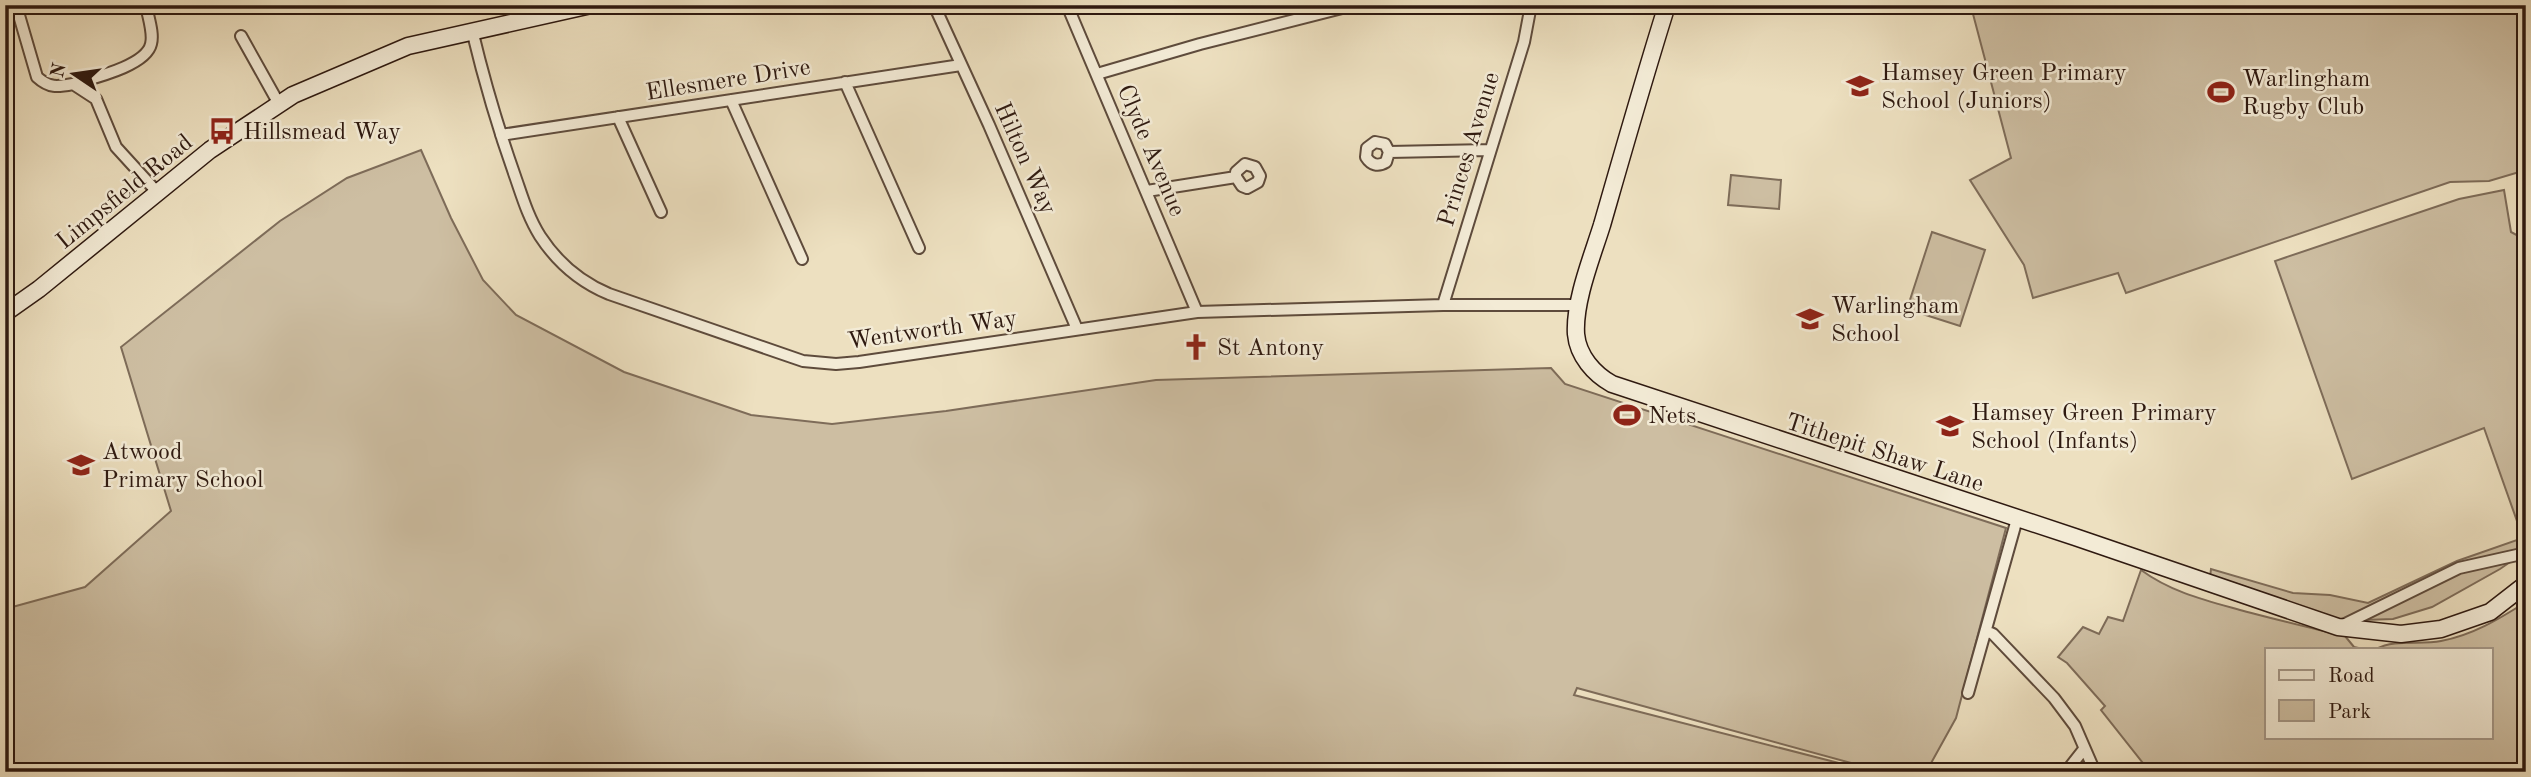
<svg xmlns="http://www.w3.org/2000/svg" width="2531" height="777" font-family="'Old Standard TT',serif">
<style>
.green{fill:#cdbea2;stroke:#7e6c59;stroke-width:2}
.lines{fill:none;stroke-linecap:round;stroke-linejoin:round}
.street-casing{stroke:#5e4b3c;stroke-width:14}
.secondary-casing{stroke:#2e1910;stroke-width:19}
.street{stroke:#f3ebd6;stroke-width:10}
.secondary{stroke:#f3ebd6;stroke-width:16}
.labels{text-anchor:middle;stroke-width:5;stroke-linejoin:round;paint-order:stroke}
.poi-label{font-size:24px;fill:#2e1910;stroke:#f3ebd6;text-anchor:start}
.street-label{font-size:24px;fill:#2e1910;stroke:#f3ebd6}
</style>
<rect width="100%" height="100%" fill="#ede0c0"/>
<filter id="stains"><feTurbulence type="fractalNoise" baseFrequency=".00286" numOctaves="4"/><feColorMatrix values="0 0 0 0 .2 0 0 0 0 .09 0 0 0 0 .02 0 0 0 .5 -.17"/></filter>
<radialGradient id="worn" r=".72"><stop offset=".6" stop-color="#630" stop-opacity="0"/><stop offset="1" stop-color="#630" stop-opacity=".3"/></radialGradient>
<path class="green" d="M2006,5h520v165l-37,11 -39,1 -324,111 -8,-20 -85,25 -9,-33 -54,-85 41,-22 -38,-144z
M421,150l30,68 32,62 33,35 108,57 127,43 81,9 114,-13 210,-31 395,-12 14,16 441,144 -50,190 -26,47 -6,7h-40l-307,-84 -3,7 292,75 -1861,2v-163l80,-22 86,-76 -50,-164 159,-126 67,-43z
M1731,175l50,5 -2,29 -51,-4z
M2504,190l7,42 15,8v311l-26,18 -68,38 -39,12 -57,2 -126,-44 1,-8 82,24 37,2 38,8 89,-42 66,-23 -39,-110 -132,51 -77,-218 184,-62z
M1932,232l53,18 -25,76 -53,-17z
M2141,570c30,22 63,30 99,40 35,9 69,18 105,26l9,11 9,2h-96v88h224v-88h-115c19,-10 44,-4 65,-8 32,-6 58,-22 85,-39v170h-376l-49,-62 4,-4 -38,-43 -9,-6 25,-30 16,7 9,-17 15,4z"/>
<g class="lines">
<defs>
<path id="street" d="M16,5l21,72c12,11 20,10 36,7l23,15 20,48 41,45
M934,5l55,120 88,204
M1067,5l130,307
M472,30c12,50 26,98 43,146 7,20 13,41 25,60 17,26 40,46 69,58l194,67 33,3 23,-2 338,-50 246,-7h136
M241,36l38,68
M1097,74l103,-30 154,-39
M845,82l74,166
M73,84c20,-6 73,-18 78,-40 3,-11 -3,-27 -5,-39
M731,100l71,159
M618,117l43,95
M501,135l460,-70
M1389,152l-3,10c-8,5 -15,3 -20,-5l1,-9 8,-6 10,2 4,8 100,-2
M1147,191l89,-14 6,9 5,2 11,-6 2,-6 -5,-9 -10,-3 -9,8v5
M1443,305l81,-263 7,-37
M2341,626l118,-58 67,-15
M1986,631l7,3 61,64 21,28 20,46
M1968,693l49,-174
M2066,772l18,-23"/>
<path id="secondary" d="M1667,5c-23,73 -44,147 -65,220 -10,32 -28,76 -26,109 2,22 18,40 36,50l463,153 263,90 63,7 40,-5 49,-17 36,-28
M5,313l34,-24 171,-139 83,-55 115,-49 183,-41"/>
</defs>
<use href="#street" class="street-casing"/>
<use href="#secondary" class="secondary-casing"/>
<use href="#street" class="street"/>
<use href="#secondary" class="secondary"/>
</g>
<defs>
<symbol id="school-bare" viewBox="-9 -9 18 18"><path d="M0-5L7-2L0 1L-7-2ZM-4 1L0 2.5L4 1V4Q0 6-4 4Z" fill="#8f2418" stroke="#f3ebd6" stroke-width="2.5" paint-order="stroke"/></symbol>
<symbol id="stadium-bare" viewBox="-9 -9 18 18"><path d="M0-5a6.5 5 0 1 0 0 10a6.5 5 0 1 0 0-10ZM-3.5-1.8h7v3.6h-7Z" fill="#8f2418" stroke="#f3ebd6" stroke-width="2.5" paint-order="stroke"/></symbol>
<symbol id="bus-bare" viewBox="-9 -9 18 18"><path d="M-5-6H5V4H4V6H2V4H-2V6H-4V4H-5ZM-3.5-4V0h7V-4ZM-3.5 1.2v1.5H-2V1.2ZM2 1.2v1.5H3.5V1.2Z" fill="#8f2418" stroke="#f3ebd6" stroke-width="2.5" paint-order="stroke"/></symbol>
<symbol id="church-bare" viewBox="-9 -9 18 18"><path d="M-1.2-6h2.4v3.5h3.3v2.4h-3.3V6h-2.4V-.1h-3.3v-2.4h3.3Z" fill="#8f2418" stroke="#f3ebd6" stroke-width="2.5" paint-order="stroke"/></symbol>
</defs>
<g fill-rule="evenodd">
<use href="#school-bare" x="1841" y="67" width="38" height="38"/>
<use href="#stadium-bare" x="2202" y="73" width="38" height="38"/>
<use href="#bus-bare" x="203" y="112" width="38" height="38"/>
<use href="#school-bare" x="1791" y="300" width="38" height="38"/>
<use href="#church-bare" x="1177" y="328" width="38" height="38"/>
<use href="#stadium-bare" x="1608" y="396" width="38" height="38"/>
<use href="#school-bare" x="1931" y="407" width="38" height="38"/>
<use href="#school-bare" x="62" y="446" width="38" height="38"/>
</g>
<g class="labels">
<g class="poi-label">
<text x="1881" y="80">Hamsey Green Primary<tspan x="1881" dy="28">School (Juniors)</tspan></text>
<text x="2242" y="86">Warlingham<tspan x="2242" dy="28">Rugby Club</tspan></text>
<text x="243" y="139">Hillsmead Way</text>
<text x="1831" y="313">Warlingham<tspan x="1831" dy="28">School</tspan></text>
<text x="1217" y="355">St Antony</text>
<text x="1971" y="420">Hamsey Green Primary<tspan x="1971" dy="28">School (Infants)</tspan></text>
<text x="1648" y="423">Nets</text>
<text x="102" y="459">Atwood<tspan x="102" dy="28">Primary School</tspan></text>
</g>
<g class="street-label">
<text transform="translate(728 79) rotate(-9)" y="8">Ellesmere Drive</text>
<text transform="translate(1468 149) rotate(-73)" y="8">Princes Avenue</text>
<text transform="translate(1152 150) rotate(67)" y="8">Clyde Avenue</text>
<text transform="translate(1026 158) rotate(66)" y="8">Hilton Way</text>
<text transform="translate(124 191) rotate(-39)" y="8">Limpsfield Road</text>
<text transform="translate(932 329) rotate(-8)" y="8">Wentworth Way</text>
<text transform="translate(1885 452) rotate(18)" y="8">Tithepit Shaw Lane</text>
</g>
</g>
<rect width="2531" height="777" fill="none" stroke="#ede0c0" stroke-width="28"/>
<rect x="7" y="7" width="2517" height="763" fill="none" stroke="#2e1910" stroke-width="3.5"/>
<rect x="14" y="14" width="2503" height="749" fill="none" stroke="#2e1910" stroke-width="2"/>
<rect x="2265" y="648" width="228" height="91" fill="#f3ebd6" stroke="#a49787" stroke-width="2"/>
<rect x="2279" y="670" width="35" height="10" fill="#f3ebd6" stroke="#a49787" stroke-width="2"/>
<text x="2328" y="682" font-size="21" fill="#2e1910">Road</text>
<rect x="2279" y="700" width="35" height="21" fill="#cdbea2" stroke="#a49787" stroke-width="2"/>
<text x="2328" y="718" font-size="21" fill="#2e1910">Park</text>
<g transform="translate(74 74) rotate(283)" stroke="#f3ebd6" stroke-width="5" paint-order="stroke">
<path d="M0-5L12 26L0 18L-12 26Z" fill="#2e1910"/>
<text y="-10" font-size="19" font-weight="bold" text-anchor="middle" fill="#2e1910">N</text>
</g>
<rect width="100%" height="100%" filter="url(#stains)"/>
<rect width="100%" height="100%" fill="url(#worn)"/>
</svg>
